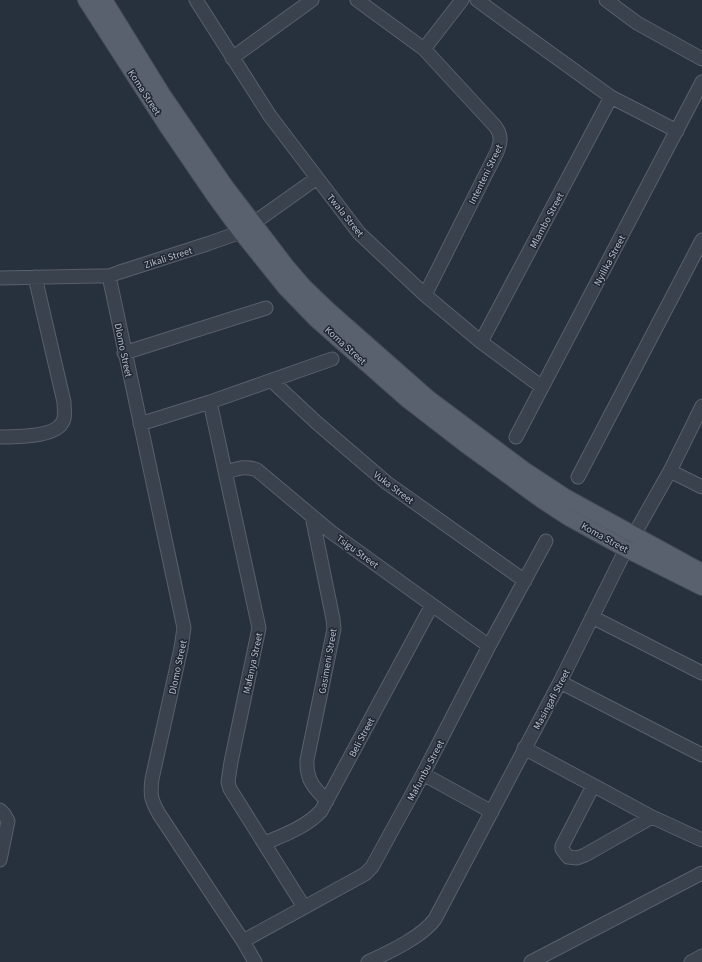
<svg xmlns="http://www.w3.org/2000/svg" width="702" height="962" font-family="'Source Sans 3',sans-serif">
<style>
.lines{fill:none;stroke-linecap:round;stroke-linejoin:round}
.minor-casing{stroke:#58606b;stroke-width:15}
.major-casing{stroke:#444b57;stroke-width:18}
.minor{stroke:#3a424d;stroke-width:13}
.major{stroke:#58616d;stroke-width:16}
.labels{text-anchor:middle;stroke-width:3;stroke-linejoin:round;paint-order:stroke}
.street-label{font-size:10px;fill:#b7bdc8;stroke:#1f2733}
</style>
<rect width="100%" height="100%" fill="#27303d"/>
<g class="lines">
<defs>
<path id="minor" d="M196,0l74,116 89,117 66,62 56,47 61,45
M357,0l67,49 71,77c7,9 6,16 2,26l-72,143
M477,0l134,97 66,34
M606,0l31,23 65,36
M424,49l38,-49
M232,58l80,-58
M109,276l75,352 -3,20 -29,131c-2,16 -1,21 7,35l84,127 12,21
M0,278l97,-2h12l11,-4 87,-28 34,-12 76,-54
M481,342l130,-245
M124,353l142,-45
M272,381l45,42 70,60 138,98
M210,402l49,226 -28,134 -3,20 2,7 74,118
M140,424l70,-22 122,-43
M0,437c15,0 54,0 62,-14 4,-5 2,-15 2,-21l-29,-125
M516,437l186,-355
M670,471l32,16
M226,472c11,-3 20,-7 31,-2l74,62 158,114
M578,477l124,-237
M312,516l21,103 1,10 -27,131c-1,20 7,28 20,41
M592,617l110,56
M560,682l142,73
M524,748l128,69 50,23
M423,774l69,38
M593,786l-31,60v3l6,8 9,1 8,-3 67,-38
M0,810l4,4 4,7 -8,39
M265,843c19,-8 41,-16 56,-32l111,-206
M243,941l122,-67 7,-7 51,-93 66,-128 57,-105
M368,962c21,-10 54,-25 67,-43l125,-237 66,-133 44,-78 32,-65
M531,962l171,-89
M691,962l11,-6"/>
<path id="major" d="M86,0l81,126 47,69 27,37 45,56 30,31 92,81 57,44 77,56 26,17 58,32 76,38
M104,0l58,94 63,92 61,80 17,20 25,24 101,89 95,71 41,27 137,75"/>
</defs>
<use href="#minor" class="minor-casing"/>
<use href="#major" class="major-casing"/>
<use href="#minor" class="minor"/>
<use href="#major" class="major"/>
</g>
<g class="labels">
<g class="street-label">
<text transform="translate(145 92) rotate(57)" y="4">Koma Street</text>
<text transform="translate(485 174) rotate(-64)" y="4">Intenteni Street</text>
<text transform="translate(346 215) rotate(51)" y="4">Twala Street</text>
<text transform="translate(546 220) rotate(-62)" y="4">Mlambo Street</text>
<text transform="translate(168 257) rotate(-18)" y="4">Zikali Street</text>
<text transform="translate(609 260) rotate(-62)" y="4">Nyilika Street</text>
<text transform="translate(346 345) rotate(42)" y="4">Koma Street</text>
<text transform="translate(124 350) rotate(78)" y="4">Dlomo Street</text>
<text transform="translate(394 487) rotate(37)" y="4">Vuka Street</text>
<text transform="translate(605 537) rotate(29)" y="4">Koma Street</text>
<text transform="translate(358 551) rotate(36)" y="4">Tsigu Street</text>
<text transform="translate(327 661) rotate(-80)" y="4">Gasimeni Street</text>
<text transform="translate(252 663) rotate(-78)" y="4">Mafanya Street</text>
<text transform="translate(177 667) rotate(-78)" y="4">Dlomo Street</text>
<text transform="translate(551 699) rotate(-62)" y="4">Masingafi Street</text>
<text transform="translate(361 737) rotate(-62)" y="4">Beli Street</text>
<text transform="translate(425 770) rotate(-62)" y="4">Mafumbu Street</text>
</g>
</g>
</svg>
